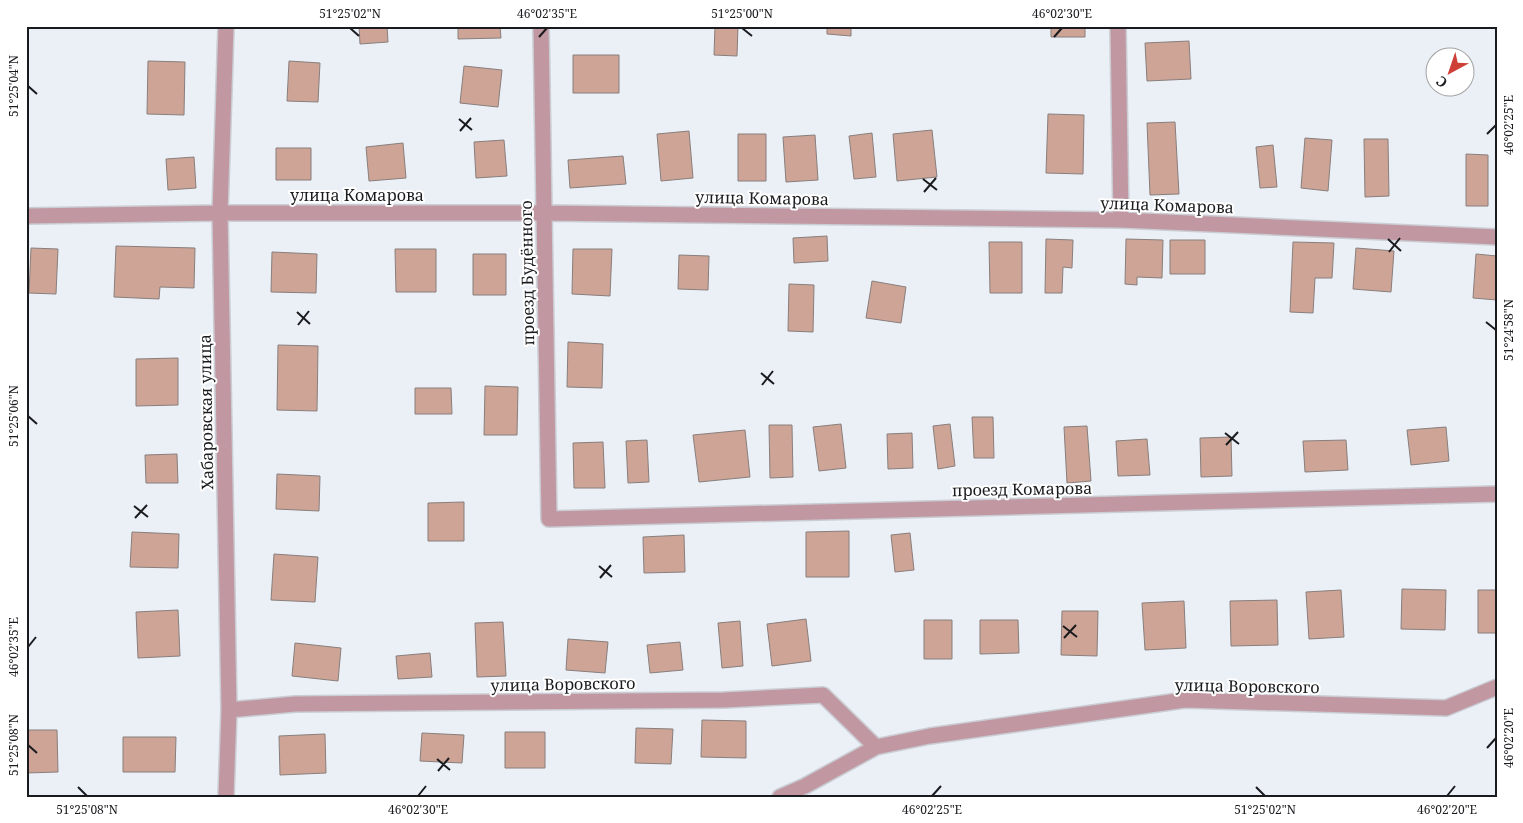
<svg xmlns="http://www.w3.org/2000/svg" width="1523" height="823" font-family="'Noto Serif',serif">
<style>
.building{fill:#cda496;stroke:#887f7d}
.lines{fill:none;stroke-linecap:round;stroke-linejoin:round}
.street-casing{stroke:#cacdd3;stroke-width:18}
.street{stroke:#c198a2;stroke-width:15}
.ticks{fill:none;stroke:#1a1b1e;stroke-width:2}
.labels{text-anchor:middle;stroke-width:4;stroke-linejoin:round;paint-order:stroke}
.street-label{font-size:16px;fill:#1a1b1e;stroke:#fff}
.neatline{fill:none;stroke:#1a1b1e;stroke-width:2}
.ticks-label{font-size:12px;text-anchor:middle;fill:#1a1b1e}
</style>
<rect width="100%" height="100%" fill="#ebeff6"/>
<path class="building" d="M359,26h28l1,16 -28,2z
M458,26h42l1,12 -43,1z
M715,26h23l-1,30 -23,-1z
M827,26h24v10l-24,-2z
M1051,26h34v11h-34z
M1189,41l2,38 -44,2 -2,-38z
M573,55h46v38h-46z
M148,61l37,1 -1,53 -37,-1z
M289,61l31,2 -2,39 -31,-1z
M464,66l38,4 -4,37 -38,-4z
M1048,114l36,1 -1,59 -37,-1z
M1175,122l4,72 -29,1 -3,-72z
M932,130l5,47 -40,4 -4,-47z
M689,131l4,47 -32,3 -4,-47z
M872,133l4,44 -22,2 -5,-43z
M738,134h28v47h-28z
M815,135l3,45 -32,2 -3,-45z
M1305,138l27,2 -4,51 -27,-3z
M1364,139h24l1,57 -24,1z
M504,140l3,36 -31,2 -2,-36z
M403,143l3,35 -37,3 -3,-34z
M1273,145l4,42 -17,1 -4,-41z
M276,148h35v32h-35z
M1466,154l22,1v51h-22z
M623,156l3,28 -56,4 -2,-28z
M194,157l2,31 -28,2 -2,-31z
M827,236l1,25 -34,2 -1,-25z
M1046,239l27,1 -1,28 -9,-1 -1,26h-17z
M1126,239l37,1 -1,38 -25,-1v8l-12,-1z
M1170,240h35v34h-35z
M989,242h33v51h-32z
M1293,242l41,1 -2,35h-17l-2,35 -23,-1z
M116,246l79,2 -1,40 -34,-1 -1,12 -45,-2z
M31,248l27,1 -2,45 -27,-1z
M1356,248l38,3 -3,41 -38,-3z
M395,249h41v43h-40z
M573,249h39l-2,47 -38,-2z
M272,252l45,2 -1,39 -45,-1z
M473,254h33v41h-33z
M1476,254l21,2v44l-24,-2z
M679,255l30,1 -1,34 -30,-1z
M872,281l34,6 -5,36 -35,-5z
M789,284l25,1 -1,47 -25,-1z
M568,342l35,2 -1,44 -35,-1z
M278,345l40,1 -1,65 -40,-1z
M178,358v47l-42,1v-47z
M485,386l33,1 -1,48h-33z
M415,388h36l1,26h-37z
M972,417h21l1,41h-20z
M841,424l5,44 -27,3 -6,-44z
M950,424l5,42 -17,3 -5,-43z
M769,425h23l1,52 -23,1z
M1087,426l4,55 -24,2 -3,-56z
M1446,427l3,34 -38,4 -4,-35z
M745,430l5,47 -51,5 -6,-47z
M912,433l1,35 -25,1 -1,-35z
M1231,437l1,39 -31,1 -1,-39z
M1147,439l3,36 -32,1 -2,-35z
M647,440l2,42 -21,1 -2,-42z
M1346,440l2,30 -43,2 -2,-31z
M603,442l2,46h-31l-1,-45z
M177,454l1,29h-32l-1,-28z
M277,474l43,2 -1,35 -43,-2z
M464,502v39h-36v-38z
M849,531v46h-43v-45z
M132,532l47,2 -1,34 -48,-1z
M910,533l4,37 -19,2 -4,-37z
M684,535l1,37 -41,1 -1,-36z
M274,554l44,3 -3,45 -44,-2z
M1402,589l44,1 -1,40 -44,-1z
M1341,590l3,47 -35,2 -3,-47z
M1478,590h19v43h-19z
M1277,600l1,45 -47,1 -1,-45z
M1184,601l2,47 -41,2 -3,-47z
M178,610l2,46 -42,2 -2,-46z
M1062,611h36l-1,45 -36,-1z
M806,619l5,42 -39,5 -5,-42z
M924,620h28v39h-28z
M980,620h38l1,33 -39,1z
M740,621l3,45 -21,2 -4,-45z
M503,622l3,54 -29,1 -2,-54z
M568,639l40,3 -3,31 -39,-3z
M680,642l3,28 -33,3 -3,-28z
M295,643l46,5 -3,33 -46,-5z
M430,653l2,24 -34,2 -2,-23z
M702,720l44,1v37l-45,-1z
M636,728l37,1 -2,35 -36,-1z
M26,730h31l1,42 -32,1z
M505,732h40v36h-40z
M422,733l42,2 -2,28 -42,-2z
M325,734l1,39 -46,2 -1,-39z
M123,737h53l-1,35h-52z"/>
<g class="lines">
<defs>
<path id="street" d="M226,26l-6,187 9,497 -3,87
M541,26l8,493 948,-25
M1118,26l3,194
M26,216l194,-3h323l578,7 376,17
M229,710l66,-6 429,-4 99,-5 53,52
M780,797l25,-11 71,-39 54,-11 255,-36 261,8 51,-21"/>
</defs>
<use href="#street" class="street-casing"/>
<use href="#street" class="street"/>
</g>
<path class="ticks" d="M350,28l9,8M742,28l10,8M539,37l8,-9M1054,37l8,-9M28,86l9,8M459,119l13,11M460,131l11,-13M1487,134l9,-9M923,179l14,11M924,192l12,-14M1388,239l13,12M1389,252l11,-14M297,312l13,12M1486,322l10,8M298,325l11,-14M761,373l13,11M762,385l11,-14M28,416l9,8M1225,433l14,11M1226,445l12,-13M134,506l14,11M135,518l12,-13M599,566l13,11M600,578l11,-13M1063,626l14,11M1064,638l12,-13M28,647l8,-10M28,745l9,8M1487,748l9,-10M437,759l13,11M438,771l11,-13M78,787l9,9M1256,787l9,9M418,796l8,-10M932,796l9,-10M1447,796l8,-10"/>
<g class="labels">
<g class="street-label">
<text x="357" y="201">улица Комарова</text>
<text transform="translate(762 198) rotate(1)" y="6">улица Комарова</text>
<text transform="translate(1167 205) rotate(2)" y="6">улица Комарова</text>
<text transform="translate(527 273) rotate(-91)" y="6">проезд Будённого</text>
<text transform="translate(206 412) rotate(-91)" y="6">Хабаровская улица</text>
<text transform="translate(1022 489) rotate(-1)" y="6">проезд Комарова</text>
<text transform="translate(563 684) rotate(-1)" y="6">улица Воровского</text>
<text transform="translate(1247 686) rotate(1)" y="6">улица Воровского</text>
</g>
</g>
<rect width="1523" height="823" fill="none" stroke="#ffffff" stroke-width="55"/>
<g transform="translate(1450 72) rotate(220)"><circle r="24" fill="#ffffff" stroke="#a3a4a5"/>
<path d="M0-4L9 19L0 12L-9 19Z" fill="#ce4037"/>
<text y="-8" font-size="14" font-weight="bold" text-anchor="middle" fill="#1a1b1e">С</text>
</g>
<rect x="28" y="28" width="1468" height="768" class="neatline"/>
<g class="ticks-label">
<text x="350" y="18">51°25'02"N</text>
<text x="547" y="18">46°02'35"E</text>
<text x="742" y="18">51°25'00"N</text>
<text x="1062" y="18">46°02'30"E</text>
<text transform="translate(14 86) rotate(-90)" y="4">51°25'04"N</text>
<text transform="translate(1509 125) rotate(-90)" y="4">46°02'25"E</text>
<text transform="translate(1509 330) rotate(-90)" y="4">51°24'58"N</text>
<text transform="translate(14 416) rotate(-90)" y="4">51°25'06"N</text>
<text transform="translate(14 647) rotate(-90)" y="4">46°02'35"E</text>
<text transform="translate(1509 738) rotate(-90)" y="4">46°02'20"E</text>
<text transform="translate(14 745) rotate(-90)" y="4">51°25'08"N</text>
<text x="87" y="814">51°25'08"N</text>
<text x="418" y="814">46°02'30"E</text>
<text x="932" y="814">46°02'25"E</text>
<text x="1265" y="814">51°25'02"N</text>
<text x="1447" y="814">46°02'20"E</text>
</g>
</svg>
